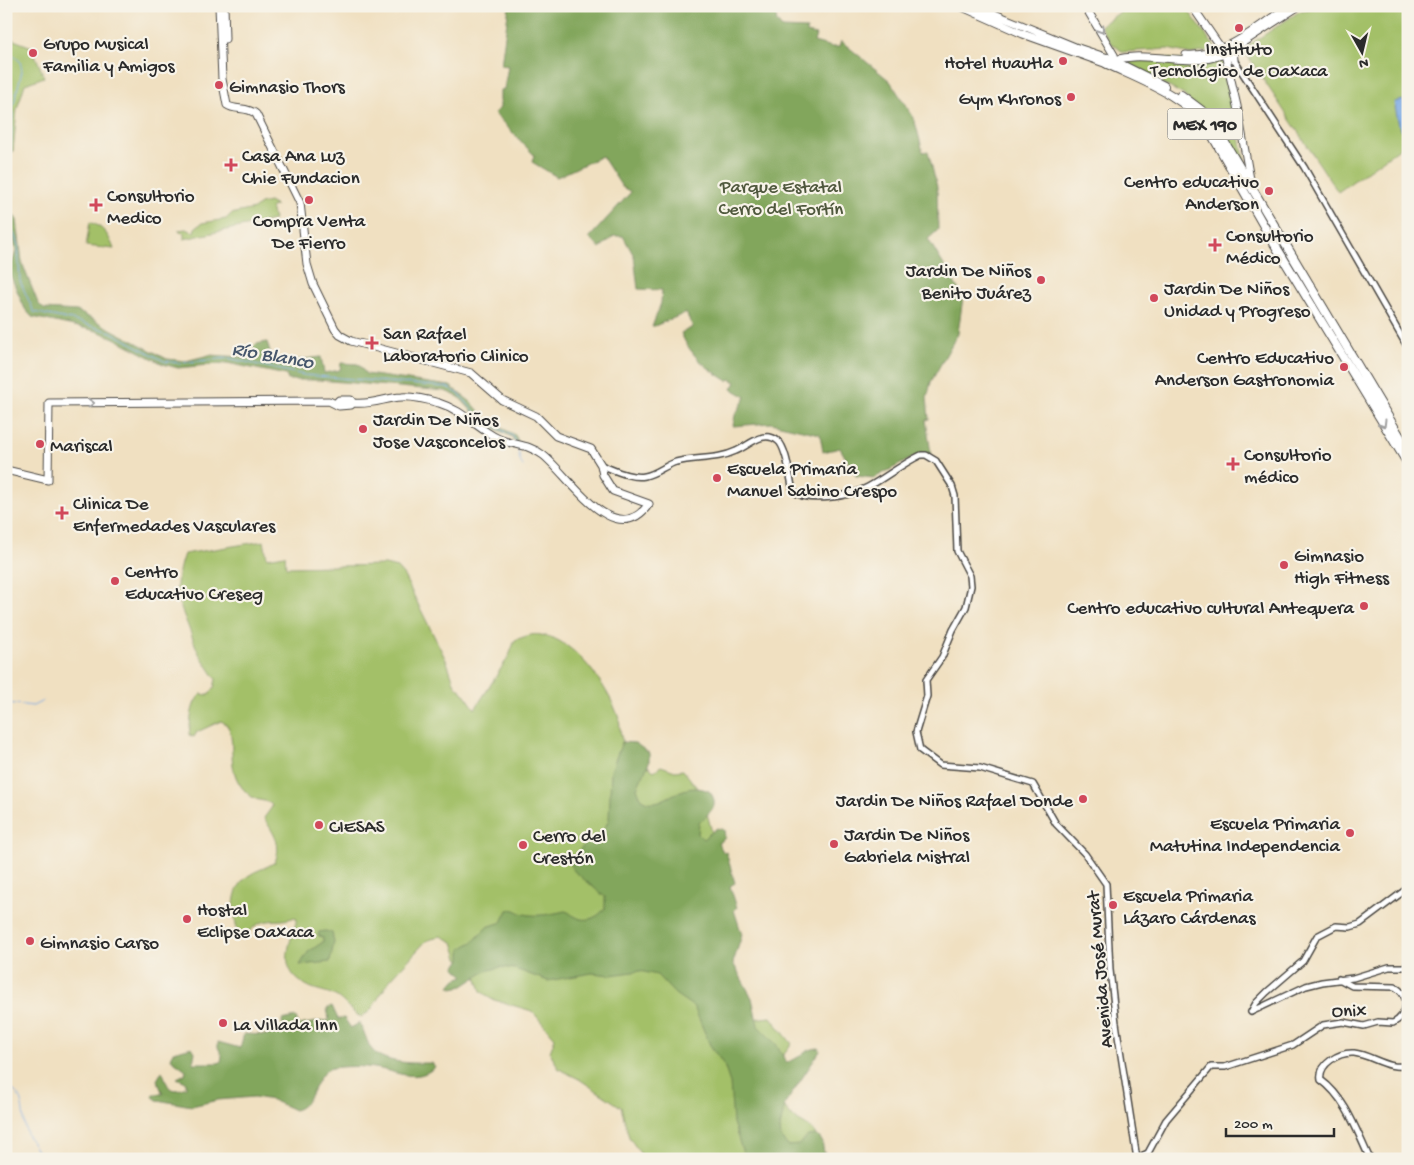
<svg xmlns="http://www.w3.org/2000/svg" width="1414" height="1165" font-family="'Gochi Hand',sans-serif">
<style>
.green{fill:#a3c067;stroke:#677649}
.forest{fill:#82a65c;stroke:#566844}
.water{fill:#7aa9e4;stroke:#526a88}
.lines{fill:none;stroke-linecap:round;stroke-linejoin:round}
.stream{stroke:#7aa9e4;stroke-width:1}
.minor-casing{stroke:#494642;stroke-width:8}
.major-casing{stroke:#494642;stroke-width:9}
.highway-casing{stroke:#494642;stroke-width:10}
.minor{stroke:#fff;stroke-width:5}
.major{stroke:#fff;stroke-width:7}
.highway{stroke:#fff;stroke-width:8}
.oneway{stroke:#a0a0a0}
.poi-dot{fill:#d1495b;stroke:#f7f3e8;stroke-width:2}
.labels{text-anchor:middle;stroke-width:4.5;stroke-linejoin:round;paint-order:stroke}
.shield{fill:#f7f3e8;stroke:#686764;stroke-width:1}
.shield-label{font-size:18px;font-weight:bold;fill:#2b2b2b}
.poi-label{font-size:19px;fill:#2b2b2b;stroke:#f7f3e8;text-anchor:start}
.park-label{font-size:19px;fill:#4f583d;stroke:#f7f3e8}
.street-label{font-size:19px;fill:#2b2b2b;stroke:#f7f3e8}
.water-label{font-size:20px;font-style:italic;fill:#47576c;stroke:#f7f3e8}
</style>
<rect width="100%" height="100%" fill="#f7f3e8"/>
<filter id="ink" filterUnits="userSpaceOnUse"><feTurbulence type="fractalNoise" baseFrequency=".02" numOctaves="2"/><feDisplacementMap in="SourceGraphic" scale="10" xChannelSelector="R" yChannelSelector="G"/><feConvolveMatrix kernelMatrix="1 2 1 2 8 2 1 2 1" color-interpolation-filters="sRGB"/></filter>
<filter id="wash" filterUnits="userSpaceOnUse"><feTurbulence type="fractalNoise" baseFrequency=".0096" numOctaves="4" result="noise"/><feDisplacementMap in="SourceGraphic" scale="20" xChannelSelector="R" yChannelSelector="G"/><feGaussianBlur stdDeviation="1.12" result="paint"/><feColorMatrix in="noise" values="0 0 0 0 0 0 0 0 0 0 0 0 0 0 0 0 0 1.4 0 .05"/><feComposite in="paint" operator="in"/></filter>
<g filter="url(#wash)">
<rect width="100%" height="100%" fill="#f0e0c1"/>
<path class="green" d="M1129,6h56l32,44 -26,4 -23,-5 -45,3 -12,-9 -11,-17z
M1322,6h86v136l-70,50 -95,-143 57,-38z
M6,37l26,10 12,30 -19,7 -8,25 -4,42 -7,3 3,-54 -3,-1z
M1166,58l37,5 20,-5 11,45 13,73 -63,-81 -64,-34z
M269,202l7,4 -5,1 3,13 -90,19v-6l-6,-3 8,-1 8,3 1,-4 7,-5 24,-4 5,-5 23,-5 6,-5z
M90,222c14,5 19,14 24,27l-28,-3z
M264,541l3,17 18,-3 1,12 99,-2 12,3 7,8 43,86 8,23 8,7 12,17 34,-53 6,-16c9,-3 17,-7 26,-5 33,3 67,52 77,81 3,8 1,18 5,26 7,13 20,20 31,29l7,-5 14,5 8,-1 15,19 10,28 5,19 9,100 30,83 19,-2 21,27 -10,13c0,14 -3,35 2,48 10,24 34,12 39,51l6,3h-185l-15,-22 -8,-30 -42,-28 -20,-10 -9,-17 5,-14 -23,-27 -41,-12 -10,-8 -5,-15 -18,-18 -5,-16 -12,-6 -15,5 -36,39 -20,31 -9,6c-10,-5 -15,-14 -24,-20 -8,-5 -17,-6 -25,-9 -37,-16 -23,-41 -15,-69l-2,-2c-11,5 -21,2 -32,5 -10,3 -15,14 -24,16 -5,-21 -11,-46 9,-62 8,-6 19,-8 27,-14 7,-18 -1,-28 -11,-44l8,-11 -1,-4c-6,-3 -14,-2 -19,-6 -35,-25 -8,-66 -31,-76l-24,11 -3,5 -5,-2c2,-14 1,-31 12,-41l8,1 5,-7 2,-9 -18,-27 -22,-57c1,-14 3,-28 8,-41z"/>
<path class="forest" d="M509,6h265l3,16 5,6 25,1v4l9,2 -2,7 18,5h7l2,-6 49,40 24,37 9,34 5,-1 9,36 1,43 -10,9 35,58 -5,36 -27,49 -4,16 2,21 -3,1 5,34h-11l-46,24 -18,-2 -16,-28 -17,4 -3,-18 -49,-11 -38,3 2,-11 11,-18 -14,-8 4,-7 -6,-3 -2,2c-20,-12 -38,-25 -47,-48l12,-6 -7,-14 -34,14 9,-24 1,-13 -24,-1 -4,-33 -11,-20h-9l-14,12 -11,-10 42,-46 -9,-5 -20,-31 -45,21 -25,-15 2,-7 -40,-42 6,-5v-18l4,-1 4,-23 -7,-1z
M6,204l11,16 5,42 4,11 12,30 6,6 33,2 90,48 19,2 23,-6 34,2 13,-13 11,-2 5,16 24,2 25,-3 3,16 16,-3 1,-7 17,1 8,10 84,12 21,16 17,19 27,14 3,7h-4l-2,-5 -31,-16 -22,-24 -14,-6 -126,-11h-31l-2,-5 -59,-12 -49,5 -15,-4 -49,-26 -17,-7 -65,-14 -7,-8 -16,-37 7,-21 -4,-18 -6,-7z
M622,742l13,1 14,10v10l-12,25 4,11c22,14 37,-21 68,-8 12,14 1,21 -10,32l-1,11 5,5 14,-11 7,2 1,8 -7,5 6,10 2,-1 9,31 -5,3 7,22 -3,2 8,25 -9,28 19,35 6,28 18,18 10,18c12,-1 19,-14 33,-14l1,3 -35,53 -5,23 1,11 7,8 10,-1 10,-9 9,-1 5,6 3,18h-80l-12,-36 -3,-40 -6,-18 -14,-20 -16,-38 -19,-13 -18,-19 -17,-4 -29,4 -19,-2 -44,8 -33,-12 -14,-2 -15,4 -23,15 -10,2 -3,-2 6,-7 8,-3 -9,-8 6,-9v-10l13,-8 13,-14 15,-5 6,-12c7,-2 9,2 16,4 13,3 28,0 41,-3 5,1 6,4 11,6 10,6 23,0 29,-9v-11l-32,-27 -2,-7c6,-19 30,-24 38,-43l2,-49z
M326,931l6,2 2,9 -4,20 -30,3 8,-13 15,-10v-4l-5,-3 1,-3z
M332,1006l6,13 6,-1 7,10 8,-5c5,7 7,16 11,24 11,18 45,16 62,16l3,4c-18,17 -40,4 -60,1 -12,-2 -31,-2 -43,0 -19,5 -18,38 -38,42l-22,-10 -18,-3 -36,3 -26,6 -35,-6 -5,-4 1,-2h10l-6,-14 5,-9c6,11 4,25 24,16v-5l-9,-4 8,-4 1,-4 -15,-11 2,-7 19,-5 3,5 -2,11h25l3,-1 1,-6 -4,-9v-5l22,6 4,-14 22,1 17,-3 -1,-12 14,-3 2,8 31,-5 -2,-12z"/>
<path class="water" d="M1404,100l4,29 -8,1 -6,-28z"/>
<g class="lines">
<path class="stream" d="M6,50l14,11 2,10 -9,36 -3,55 -4,7
M6,213l12,32 2,36 14,31 38,8 39,12 53,29 15,2 49,-5 76,17 143,12 12,7 22,25 32,17 3,6
M518,448l2,13 3,5
M6,703l27,3 10,-5
M6,1088c21,3 15,29 20,43 3,10 12,17 14,28"/>
</g>
</g>
<g filter="url(#ink)">
<g class="lines">
<defs>
<path id="minor" d="M1225,54l9,6 70,107 104,181
M601,465c13,5 30,14 44,11 11,-2 21,-11 31,-14 20,-5 41,-2 60,-11 13,-5 27,-22 42,-10 9,7 12,38 15,50 14,13 59,5 75,-4 18,-10 34,-23 53,-32h5l10,6 16,25 3,10 2,55 13,25 1,10 -5,21 -13,23 -11,27 -16,23 1,16 -11,36 4,18 20,15 40,3 53,16 23,40 29,30 21,30 4,86 6,53 21,136
M1251,1012l5,-9 11,-11 36,-31 14,-25 19,-10 14,1 10,-3 48,-36
M1251,1012l55,-26 16,-4 31,-4 36,-11h19
M1137,1158l11,-5 18,-33 45,-53h14l68,-22 30,-20 20,-3 21,4 14,-4 15,1c15,-8 18,-27 2,-36l-43,-1 -13,-7
M1370,1159c-13,-27 -24,-61 -49,-79 -3,-16 18,-28 33,-27 18,2 35,18 54,12"/>
<path id="major" d="M219,6l3,73 5,26c8,6 20,1 29,9l44,89 7,61 6,20 22,45 5,6 11,6 120,32 31,27 34,16 20,20 35,13 10,16 2,10 10,16 36,13c-35,48 -80,-29 -106,-49 -16,-12 -30,-9 -46,-17 -20,-10 -35,-28 -58,-35 -11,-3 -26,-7 -37,-6 -19,1 -27,8 -49,6l-2,-3h-12l-3,3
M224,6l1,33
M960,6l63,28 84,30c18,-14 65,-3 88,-4 10,0 21,-3 30,-6l74,-48
M975,6l100,41 33,11
M1085,6l29,49
M1192,6l33,48 12,52 14,79
M1233,49l1,11
M1186,55c39,3 72,-29 103,-49
M6,470l42,10 1,-77 280,-2 10,5 12,-1 2,-2"/>
<path id="highway" d="M1108,58l56,28
M1107,64c36,17 77,31 101,64l61,107 139,229
M1181,95l24,18 13,18 190,319"/>
</defs>
<use href="#minor" class="minor-casing"/>
<use href="#major" class="major-casing"/>
<use href="#highway" class="highway-casing"/>
<use href="#minor" class="minor"/>
<use href="#major" class="major"/>
<use href="#highway" class="highway"/>
</g>
<defs><path id="oneway-chevron" d="M-2-3.5L2.5 0L-2 3.5" fill="none" stroke-width="1.6" stroke-linecap="round" stroke-linejoin="round" transform="scale(1.25)"/></defs>
<g class="oneway">
<use href="#oneway-chevron" transform="translate(1101 30) rotate(58)"/>
<use href="#oneway-chevron" transform="translate(91 403)"/>
<use href="#oneway-chevron" transform="translate(1383 424) rotate(59)"/>
</g>
</g>
<g class="poi-dot">
<circle cx="1239" cy="28" r="5"/>
<circle cx="33" cy="53" r="5"/>
<circle cx="1063" cy="61" r="5"/>
<circle cx="219" cy="85" r="5"/>
<circle cx="1071" cy="97" r="5"/>
<path d="M228.5 157.5h5v5h5v5h-5v5h-5v-5h-5v-5h5z"/>
<circle cx="1269" cy="191" r="5"/>
<circle cx="309" cy="200" r="5"/>
<path d="M93.5 197.5h5v5h5v5h-5v5h-5v-5h-5v-5h5z"/>
<path d="M1212.5 237.5h5v5h5v5h-5v5h-5v-5h-5v-5h5z"/>
<circle cx="1041" cy="280" r="5"/>
<circle cx="1154" cy="298" r="5"/>
<path d="M369.5 335.5h5v5h5v5h-5v5h-5v-5h-5v-5h5z"/>
<circle cx="1344" cy="367" r="5"/>
<circle cx="363" cy="429" r="5"/>
<circle cx="40" cy="444" r="5"/>
<path d="M1230.5 456.5h5v5h5v5h-5v5h-5v-5h-5v-5h5z"/>
<circle cx="717" cy="478" r="5"/>
<path d="M59.5 505.5h5v5h5v5h-5v5h-5v-5h-5v-5h5z"/>
<circle cx="1284" cy="565" r="5"/>
<circle cx="115" cy="581" r="5"/>
<circle cx="1364" cy="606" r="5"/>
<circle cx="1083" cy="799" r="5"/>
<circle cx="319" cy="825" r="5"/>
<circle cx="1350" cy="833" r="5"/>
<circle cx="834" cy="844" r="5"/>
<circle cx="523" cy="845" r="5"/>
<circle cx="1113" cy="905" r="5"/>
<circle cx="187" cy="919" r="5"/>
<circle cx="30" cy="941" r="5"/>
<circle cx="223" cy="1023" r="5"/>
</g>
<g class="labels">
<rect class="shield" x="1167.5" y="108.5" width="75" height="31" rx="4"/>
<g class="shield-label">
<text x="1205" y="130">MEX 190</text>
</g>
<g class="poi-label">
<text x="43" y="49">Grupo Musical<tspan x="43" dy="22">Familia y Amigos</tspan></text>
<text x="1239" y="54" text-anchor="middle">Instituto<tspan x="1239" dy="22">Tecnológico de Oaxaca</tspan></text>
<text x="1053" y="68" text-anchor="end">Hotel Huautla</text>
<text x="229" y="92">Gimnasio Thors</text>
<text x="1061" y="104" text-anchor="end">Gym Khronos</text>
<text x="242" y="161">Casa Ana Luz<tspan x="242" dy="22">Chie Fundacion</tspan></text>
<text x="1259" y="187" text-anchor="end">Centro educativo<tspan x="1259" dy="22">Anderson</tspan></text>
<text x="107" y="201">Consultorio<tspan x="107" dy="22">Medico</tspan></text>
<text x="309" y="226" text-anchor="middle">Compra Venta<tspan x="309" dy="22">De Fierro</tspan></text>
<text x="1226" y="241">Consultorio<tspan x="1226" dy="22">Médico</tspan></text>
<text x="1031" y="276" text-anchor="end">Jardin De Niños<tspan x="1031" dy="22">Benito Juárez</tspan></text>
<text x="1164" y="294">Jardin De Niños<tspan x="1164" dy="22">Unidad y Progreso</tspan></text>
<text x="383" y="339">San Rafael<tspan x="383" dy="22">Laboratorio Clinico</tspan></text>
<text x="1334" y="363" text-anchor="end">Centro Educativo<tspan x="1334" dy="22">Anderson Gastronomia</tspan></text>
<text x="373" y="425">Jardin De Niños<tspan x="373" dy="22">Jose Vasconcelos</tspan></text>
<text x="50" y="451">Mariscal</text>
<text x="1244" y="460">Consultorio<tspan x="1244" dy="22">médico</tspan></text>
<text x="727" y="474">Escuela Primaria<tspan x="727" dy="22">Manuel Sabino Crespo</tspan></text>
<text x="73" y="509">Clinica De<tspan x="73" dy="22">Enfermedades Vasculares</tspan></text>
<text x="1294" y="561">Gimnasio<tspan x="1294" dy="22">High Fitness</tspan></text>
<text x="125" y="577">Centro<tspan x="125" dy="22">Educativo Creseg</tspan></text>
<text x="1354" y="613" text-anchor="end">Centro educativo cultural Antequera</text>
<text x="1073" y="806" text-anchor="end">Jardin De Niños Rafael Donde</text>
<text x="1340" y="829" text-anchor="end">Escuela Primaria<tspan x="1340" dy="22">Matutina Independencia</tspan></text>
<text x="329" y="832">CIESAS</text>
<text x="844" y="840">Jardin De Niños<tspan x="844" dy="22">Gabriela Mistral</tspan></text>
<text x="533" y="841">Cerro del<tspan x="533" dy="22">Crestón</tspan></text>
<text x="1123" y="901">Escuela Primaria<tspan x="1123" dy="22">Lázaro Cárdenas</tspan></text>
<text x="197" y="915">Hostal<tspan x="197" dy="22">Eclipse Oaxaca</tspan></text>
<text x="40" y="948">Gimnasio Carso</text>
<text x="233" y="1030">La Villada Inn</text>
</g>
<g class="park-label">
<text x="781" y="192">Parque Estatal<tspan x="781" dy="22">Cerro del Fortín</tspan></text>
</g>
<g class="street-label">
<text transform="translate(1098 970) rotate(-95)" y="7">Avenida José Murat</text>
<text transform="translate(1349 1009) rotate(-1)" y="7">Onix</text>
</g>
<g class="water-label">
<text transform="translate(273 354) rotate(10)" y="7">Río Blanco</text>
</g>
</g>
<rect width="1414" height="1165" fill="none" stroke="#f7f3e8" stroke-width="25"/>
<g transform="translate(1362 52) rotate(172)" stroke="#f7f3e8" stroke-width="4" paint-order="stroke">
<path d="M0-4L9 19L0 12L-9 19Z" fill="#2b2b2b"/>
<text y="-8" font-size="14" font-weight="bold" text-anchor="middle" fill="#2b2b2b">N</text>
</g>
<path d="M1226 1128v8h108v-8" fill="none" stroke="#2b2b2b" stroke-width="2.5"/>
<text x="1234" y="1128" font-size="15" fill="#2b2b2b" stroke="#f7f3e8" stroke-width="4" paint-order="stroke">200 m</text>
</svg>
